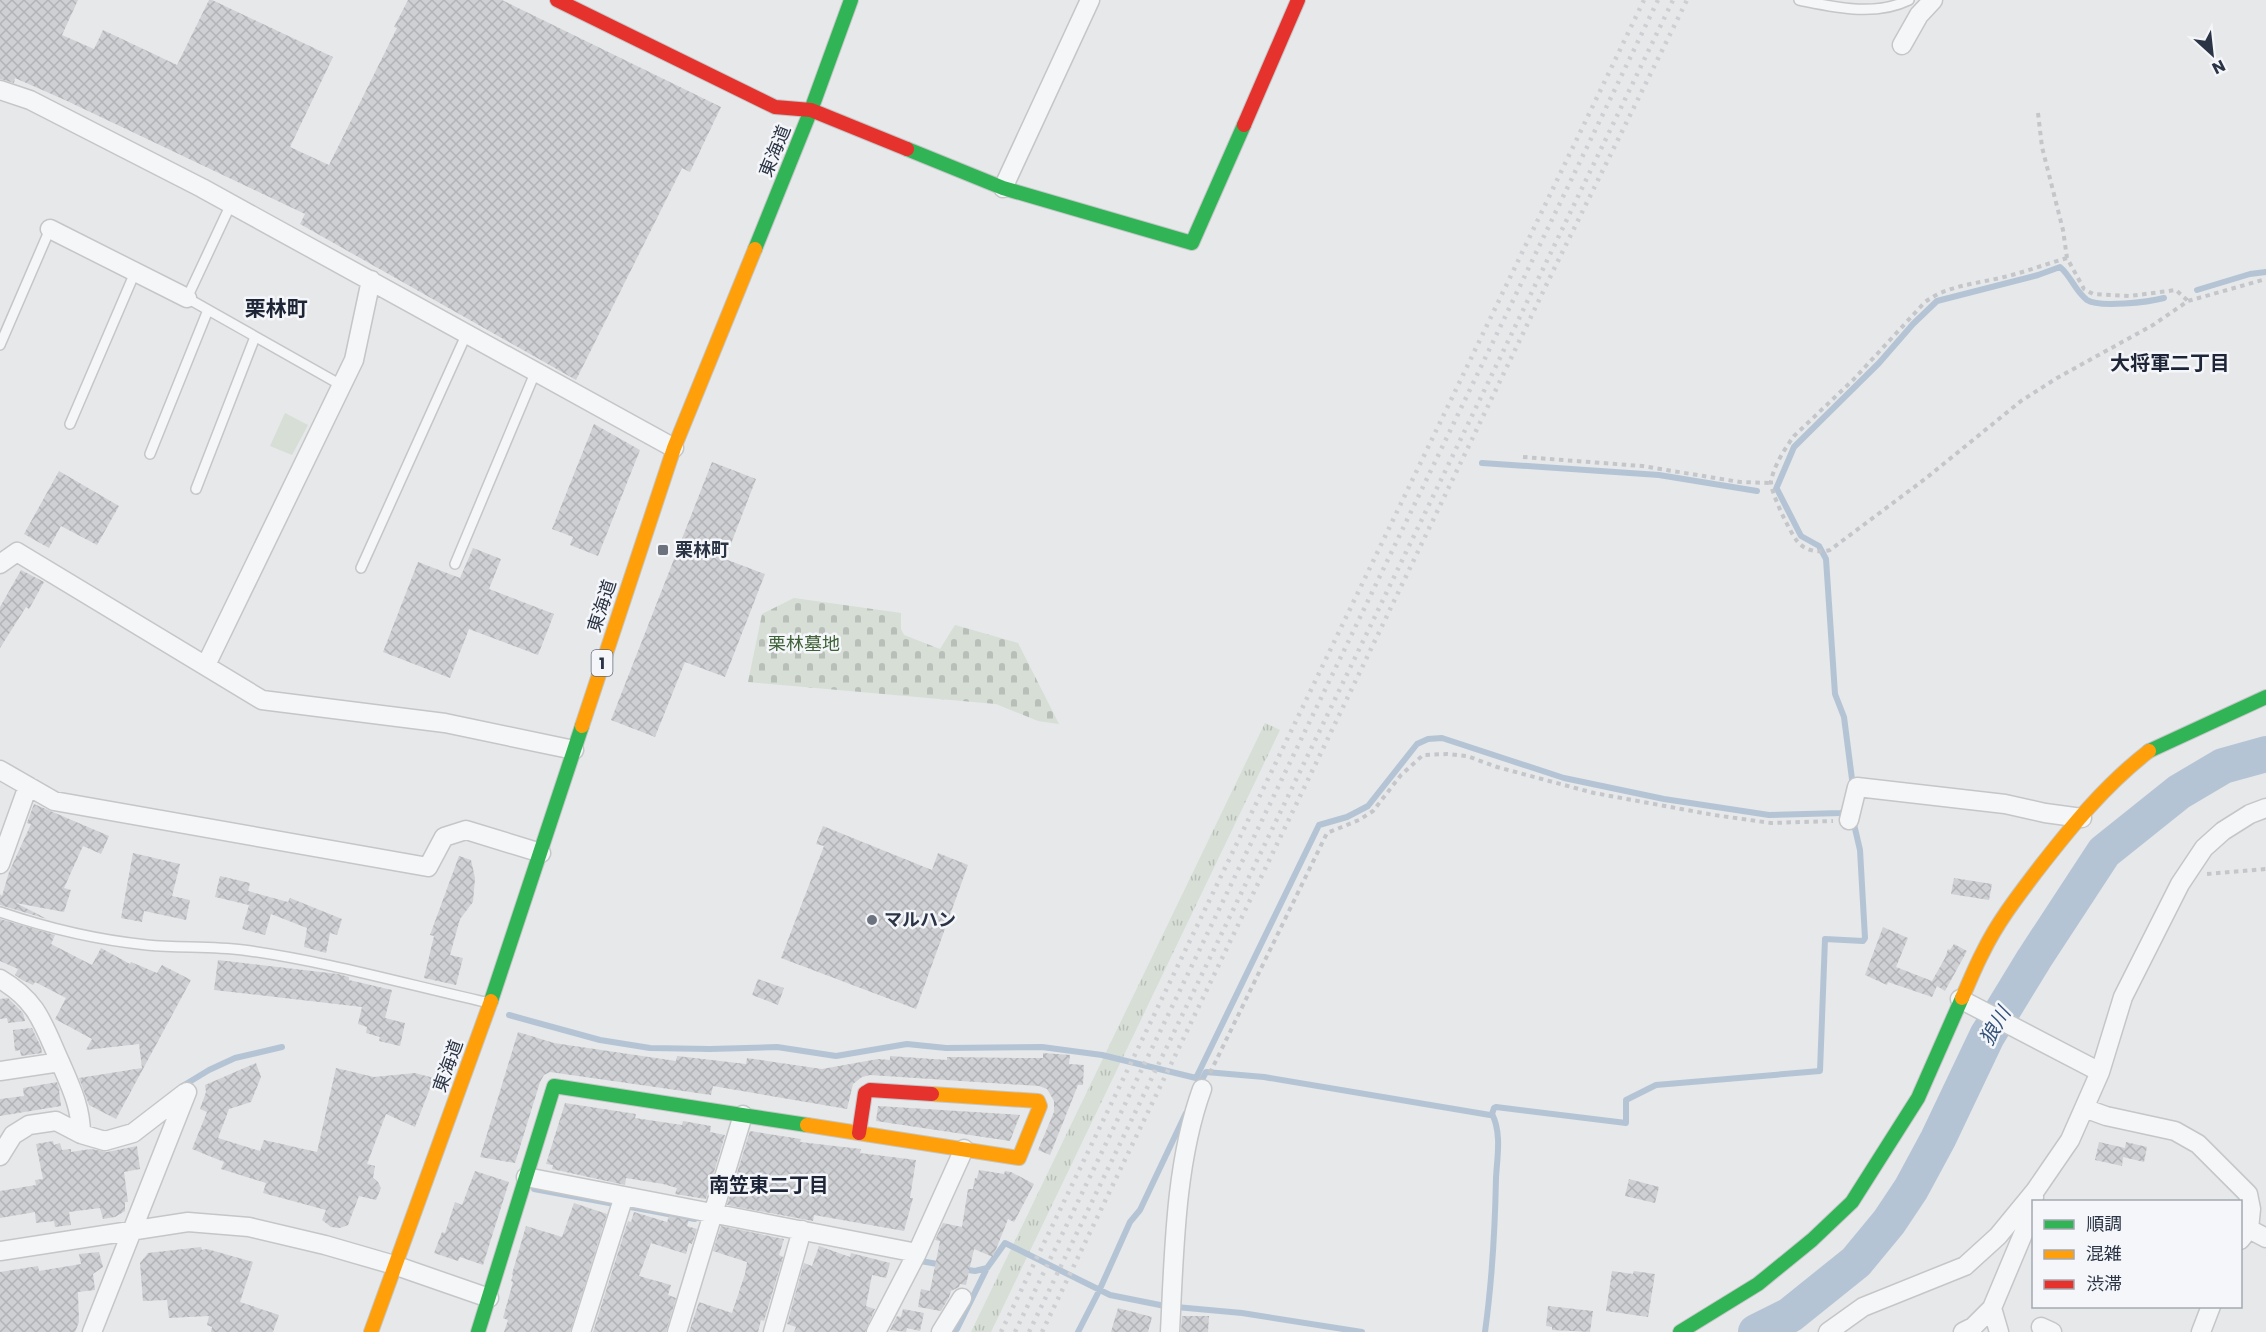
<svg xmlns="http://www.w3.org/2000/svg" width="2266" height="1332" font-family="Poppins,'Noto Sans JP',sans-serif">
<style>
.grass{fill:url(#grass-tufts)}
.cemetery{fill:url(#cemetery-stones)}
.park{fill:#d6ded6}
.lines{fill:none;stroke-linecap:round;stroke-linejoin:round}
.stream{stroke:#b4c4d5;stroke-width:6}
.river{stroke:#b4c4d5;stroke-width:36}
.building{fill:url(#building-cross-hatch)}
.lane-casing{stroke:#c4c6c8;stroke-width:12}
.street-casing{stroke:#c4c6c8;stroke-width:21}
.fast-casing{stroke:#c4c6c8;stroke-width:16}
.slow-casing{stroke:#c4c6c8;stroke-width:16}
.jam-casing{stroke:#c4c6c8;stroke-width:16}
.path{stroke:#c5c6ca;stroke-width:4;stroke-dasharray:4.5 4.5;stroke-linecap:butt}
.lane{stroke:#f5f6f7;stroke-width:9}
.street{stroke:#f5f6f7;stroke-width:18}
.fast{stroke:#30b455;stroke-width:14}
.slow{stroke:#ff9f0a;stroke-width:14}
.jam{stroke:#e5322d;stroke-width:14}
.rail{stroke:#cecfd2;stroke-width:4.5;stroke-dasharray:3 6;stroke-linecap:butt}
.poi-dot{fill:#6c737f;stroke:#f4f6f9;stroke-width:2}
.labels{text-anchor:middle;stroke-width:5;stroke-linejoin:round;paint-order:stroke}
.shield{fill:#f4f6f9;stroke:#676e7b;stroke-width:1.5}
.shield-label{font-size:16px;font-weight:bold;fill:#2b3445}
.street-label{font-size:18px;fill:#2b3445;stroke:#f4f6f9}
.poi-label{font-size:18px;font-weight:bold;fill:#2b3445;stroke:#f4f6f9;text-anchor:start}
.park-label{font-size:18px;fill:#3f6138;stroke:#f4f6f9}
.neighbourhood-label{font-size:20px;font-weight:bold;fill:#1d2536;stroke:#f4f6f9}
.water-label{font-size:20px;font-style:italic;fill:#34527a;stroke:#f4f6f9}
.quarter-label{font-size:21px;font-weight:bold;fill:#1d2536;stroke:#f4f6f9}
</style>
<defs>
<pattern id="grass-tufts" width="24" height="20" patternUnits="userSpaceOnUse" patternTransform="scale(1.5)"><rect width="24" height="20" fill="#d6ded6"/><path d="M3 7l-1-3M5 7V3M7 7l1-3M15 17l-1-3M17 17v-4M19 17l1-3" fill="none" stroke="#b8bfb9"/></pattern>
<pattern id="cemetery-stones" width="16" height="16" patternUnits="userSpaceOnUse" patternTransform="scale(1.5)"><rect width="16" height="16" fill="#d6ded6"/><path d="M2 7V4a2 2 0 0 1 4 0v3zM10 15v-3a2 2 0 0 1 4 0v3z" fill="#b8bfb9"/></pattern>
<pattern id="building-cross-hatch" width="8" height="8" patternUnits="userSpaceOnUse" patternTransform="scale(1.5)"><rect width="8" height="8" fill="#ced0d3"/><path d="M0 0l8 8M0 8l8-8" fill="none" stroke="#b1b3b6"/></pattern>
</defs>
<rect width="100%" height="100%" fill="#e6e8ea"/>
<path class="grass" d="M1265,723l15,7 -289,602h-20z"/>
<path class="cemetery" d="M794,598l107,15v16l3,6 36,14 15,-24 63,18 41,81 -21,-3 -42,-17 -248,-22 14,-68z"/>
<path class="park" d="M285,413l23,12 -16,30 -22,-9z"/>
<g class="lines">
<path class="stream" d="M2197,290l53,-16 16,-2
M1482,463l177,12 98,16
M1776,489l18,-42 85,-84 34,-39 24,-23 101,-26 22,-8c11,9 15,24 27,33 12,8 62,2 77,-2
M1777,489l24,47 18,10 7,13 9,135 9,23 9,70
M509,1015l91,25 50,8 60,1 67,-2 59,9 71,-12 39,4 96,-1 60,8 94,23 123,-253 28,-8 21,-11 49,-62 11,-5 14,-1 122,40 100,21 105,16 72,-2 6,-3
M181,1087l28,-17 26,-12 47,-11
M1198,1087l8,-15 58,5 226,38 2,-1 2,-6 2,-1 130,16v-23l30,-15 164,-14 5,-132 38,2 2,-3 -5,-88 -7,-30
M534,1189l161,30
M915,1260l28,5
M962,1269l13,2 12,-3
M953,1332l4,-3 30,-61 18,-25 105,52 55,11 77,7 120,19
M1078,1332l21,-41 31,-69 10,-12 46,-97
M1485,1332c7,-51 10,-102 11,-154 1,-20 6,-45 -4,-64"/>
<path class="river" d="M1756,1332l34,-17 66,-53 33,-40 22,-33 27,-50 49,-103 47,-77 70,-107 75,-60 44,-26 43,-12"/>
</g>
<path class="building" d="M0,0h78l-16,35 32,14 9,-19 74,35 32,-65h3l121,57 -43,90 39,18 68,-137 -3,-1 14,-27h94l219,107 -31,65 -8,-4 -106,212 -276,-156 5,-10 -240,-114 -50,-22 -1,5 -14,-4z
M594,424l46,26 -42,106 -28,-11 3,-8 -21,-8z
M712,462l44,17 -31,80 40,15 -40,103 -40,-15 -30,75 -44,-17z
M59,471l60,35 -22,39 -36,-19 -12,22 -25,-14z
M473,548l28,11 -12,30 65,25 -16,41 -69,-26 -19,49 -67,-26 35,-90 42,16z
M21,570l23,12 -15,27 -3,-2 -26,41v-41z
M34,804l75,32 -8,18 -18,-8 -19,42 7,2 -7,22 -48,-9 31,16 -47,-14v-11l2,2 7,-24 22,-48 -4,-1z
M823,826l109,44 6,-17 30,12 -52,144 -135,-51 43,-112 -8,-2z
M133,853l47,11 -8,32 18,4 -4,20 -42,-9 -2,11 -21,-4z
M459,856l12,4 4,18 -2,24 -13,17 -10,36 13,3 -7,27 -32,-7 10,-42 -4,-1z
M220,876l30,7 -2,8 40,11 2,-4 52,21 -5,16 -7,-2 -4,20 -22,-6 3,-19 -36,-14 -6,21 -23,-6 7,-24 -34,-8z
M1954,878l38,6 -3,16 -38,-6z
M0,919l55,16 -4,9 41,21 9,-17 29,16 1,-2 26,11 5,-8 29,15 -75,139 -27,-14 -10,-27 63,-10 -3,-24 -53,6 6,-11 -37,-20 11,-21 -31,-16 -2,3 -11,-5 -7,-5 3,-6 -18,-8z
M1883,927l25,11 -12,29 36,14 13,-23 3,-9 2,1 4,-6 13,7 -22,40 -8,-5 -5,11 -44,-15 -1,3 -22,-10z
M218,960l120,14 11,3v3l43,10 -7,28 20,5 -5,23 -21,-5 1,-4 -14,-4 1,-6 -9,-3 4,-17 -148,-17z
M758,979l26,9 -6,17 -26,-10z
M8,998l15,15 2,8 -17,2 -1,-5 -7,1v-20z
M32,1028l9,19 1,6 -21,3 -1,-6 -5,1 -2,-21z
M518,1032l36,11 122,18 1,-5 69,8 1,-6 75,11 56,-10 12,1v-4l57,4v-3l78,1h18v-5l27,2 -1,9 15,1 -1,20h-5l-28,70 -12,-5 16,-38v-11l-7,-12 -8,-3 -169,-11 -8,2 -9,7 -6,25 -134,-23 -2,9 -161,-23 -6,3 -4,7 -25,81 -35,-6z
M256,1063l5,14 -10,25 -22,7 -11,29 42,13 4,-11 53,12 19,-84 38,9 41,-4 19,5 -19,49 -29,-13 -19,50 8,2 -2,12 5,4 3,6 -5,12 -17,-4 -11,29 -8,3 -9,-1 -9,-7 4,-10 -63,-17 3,-10 -45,-14 3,-7 -32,-13 15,-37 -7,-3 6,-17 -1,-7z
M57,1082l3,9 -1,-1 2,16 -61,10v-17l24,-3 -1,-8z
M565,1103l71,11 -1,4 47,7 1,-4 28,5 -1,6 15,3 -19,64 -31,-5 2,-6 -14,-4 -37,-6 -1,7 -73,-16 1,-4 -7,-1z
M878,1106l142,9 -10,26 -134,-20z
M750,1131l51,8 -1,3 61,7 -1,4 56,7 -6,38h3l-9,33 -90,-16 -1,6 -86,-16z
M53,1141l1,4 6,-2 2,7 9,-1v3l20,-3 16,3 30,-6 3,23 -16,3 4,30h-3v9l-10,6 -12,2 -3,-11 -31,4 2,13 -16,2 -1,-6 -18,2 -1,-11 -35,6v-27l36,-6 -1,-5 8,-1 -7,-35z
M2099,1142l26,6 1,-6 21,5 -3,15 -21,-5 -1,9 -27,-6z
M979,1170l25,4 1,-3 6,1 23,12 -20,38 -6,-3 -15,38 -19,-8 -8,36 -6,-1 -1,3 -8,4 -2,6 -8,14 -23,-4 3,-18 9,2 10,-50 -5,-1 8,-17 19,4 6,-38h5l2,-11h2z
M475,1171l34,11 -26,83 -23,-8 -2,4 -24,-8 8,-21 3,1 10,-31 7,3z
M1629,1179l30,8 -4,16 -30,-7z
M574,1203l33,11 -37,118h-66l4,-12 -5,-2 10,-36 -2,-1 2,-6 -1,-1 14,-48 36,11z
M634,1212l33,10 2,-6 20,4 -2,6 10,3 -5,15 -3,-1 -3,11 -35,-11 -12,33 32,9 -3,10 8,3 -10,34h-73l35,-111 3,1z
M721,1226l63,13 -5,16 4,2 -19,64 -3,-1 -3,12h-69l10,-30 33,11 13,-39 2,-12 -34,-11z
M819,1246l31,11 1,-4 39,10 -4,15 -14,-3 -6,31 9,3 -10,23h-71l2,-5 -9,-3 17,-61 8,3z
M201,1247l1,3 5,-1 46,13 -13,40 39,13 -6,17h-62l1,-5 -5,-2 2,-9 -40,2 -2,-18 -24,1 -3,-38 8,-10z
M99,1252l4,15 -10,7 2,16 -17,2 1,30 -4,10h-75v-60l38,-6 1,5 42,-7 -2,-10z
M1612,1271l21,3 1,-3 21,3 -7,43 -42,-6z
M1548,1306l45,5 -3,21 -38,-2v-3l-6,-1z
M1118,1308l34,9 -4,15h-37z
M903,1309l21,4 -4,18 -13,-3 -1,4 -16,-2 7,-14 4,1z
M1182,1316h27l-1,16h-27z"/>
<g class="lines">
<defs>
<path id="lane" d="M1799,0c35,7 75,17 110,0
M231,204l-44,94 154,87
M0,345l50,-116
M70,424l66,-154
M150,454l58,-144
M196,489l59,-152
M455,564l80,-191
M361,568l106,-235
M0,912c47,16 98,28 147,33 32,3 64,1 96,5 82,11 162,34 242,52"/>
<path id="street" d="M1902,45l17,-30 14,-15
M0,90l30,10 172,88 472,260
M1003,188l87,-188
M50,229l137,69
M0,564l17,-12 245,148 183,23 129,27
M206,665l148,-305 17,-80
M0,770l54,31 374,66 16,-30 22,-7 75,23
M1849,820l8,-33 148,17 40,9 37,5
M0,864l28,-78
M0,979c39,23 43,46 61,85 10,23 20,44 20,70
M1960,999l140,73
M0,1071l60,-9
M2084,1108l22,8 69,15 23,13 50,50 3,15 -2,20 -9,11
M0,1156l13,-21 16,-10 27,-4 25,13 24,7 28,-8 52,-40
M526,1177l391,76
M2249,1229l17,9
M0,1251l188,-29 61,5 76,18 69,20 95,33
M1992,1308l7,24
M2041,1327l11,5
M92,1332l95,-240
M581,1332l43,-136
M677,1332l66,-217
M773,1332l29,-102
M876,1332l41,-79 47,-104
M941,1332l21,-34
M1170,1332c4,-78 5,-169 32,-243
M1828,1332l35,-25 102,-41 33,-30 37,-45 35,-51 30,-68 23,-75 57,-113 24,-36 19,-17 27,-17 16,-6
M1963,1332l10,-5 19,-19 34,-81 8,-30
M2201,1332l10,-26"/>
<path id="fast" d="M907,149l96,39 189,55 52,-118
M755,249l56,-139 40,-110
M2149,751l117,-54
M491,1001l91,-275
M478,1332l76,-246 253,39
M1680,1332l78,-48 54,-44 40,-38 66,-104 44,-100"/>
<path id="slow" d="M582,726l92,-278 81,-199
M1962,998c7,-15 13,-31 21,-46 14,-29 34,-55 53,-80 34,-44 69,-87 113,-121
M807,1125l212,33 21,-52 -2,-5 -106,-7
M371,1332l120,-331"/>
<path id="jam" d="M557,0l218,107 36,3 96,39
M1244,125l54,-125
M859,1133l6,-40 5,-3 62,4"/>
</defs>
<use href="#lane" class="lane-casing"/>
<use href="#street" class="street-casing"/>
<use href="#fast" class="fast-casing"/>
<use href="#slow" class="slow-casing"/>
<use href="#jam" class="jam-casing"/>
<path class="path" d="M2038,113l4,34 21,83 4,28 17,31 9,5 37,2 46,-6 12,11
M2067,258c-21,6 -42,14 -63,19 -28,7 -56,8 -79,25l-71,77 -60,57c-9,12 -20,30 -23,45 -1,11 19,51 26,60 8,10 21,12 33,9l95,-71 96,-78 36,-23 96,-53 35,-24 78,-22
M1523,457l119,9 98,16 31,1
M2207,874l59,-5
M1210,1073l117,-240 32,-13 14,-9 28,-36 22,-20 24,-1 20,2 30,11 97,26 120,22 57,8 62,-2"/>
<use href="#lane" class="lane"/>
<use href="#street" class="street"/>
<use href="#fast" class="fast"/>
<use href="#slow" class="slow"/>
<use href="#jam" class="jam"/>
<path class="rail" d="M1001,1332l643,-1332
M1015,1332l643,-1332
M1029,1332l644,-1332
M1042,1332l512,-1063 133,-269"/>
</g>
<g class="poi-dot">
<rect x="657" y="544" width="12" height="12" rx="3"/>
<circle cx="872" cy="920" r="6"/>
</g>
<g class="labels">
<rect class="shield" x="591.5" y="650" width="21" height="26" rx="4.5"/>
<g class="shield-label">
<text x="602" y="669">1</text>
</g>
<g class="street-label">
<text transform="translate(775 151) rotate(-68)" y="6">東海道</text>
<text transform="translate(602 606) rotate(-72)" y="6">東海道</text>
<text transform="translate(448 1066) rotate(-70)" y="6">東海道</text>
</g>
<g class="poi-label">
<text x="675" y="556">栗林町</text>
<text x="884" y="926">マルハン</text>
</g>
<g class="park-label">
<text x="804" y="650">栗林墓地</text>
</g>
<g class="neighbourhood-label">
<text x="2170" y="370">大将軍二丁目</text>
<text x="769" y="1192">南笠東二丁目</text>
</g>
<g class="water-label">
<text transform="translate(1995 1026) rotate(-60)" y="7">狼川</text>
</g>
<g class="quarter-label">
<text x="276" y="316">栗林町</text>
</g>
</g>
<rect x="2032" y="1200" width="210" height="108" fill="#f4f6f9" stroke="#a4a8b1" stroke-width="1.5"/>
<rect x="2044" y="1220" width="30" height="9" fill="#30b455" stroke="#a4a8b1" stroke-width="1.5"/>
<text x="2086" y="1230" font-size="18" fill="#2b3445">順調</text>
<rect x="2044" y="1250" width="30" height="9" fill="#ff9f0a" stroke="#a4a8b1" stroke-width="1.5"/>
<text x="2086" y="1260" font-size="18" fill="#2b3445">混雑</text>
<rect x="2044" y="1280" width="30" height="9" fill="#e5322d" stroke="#a4a8b1" stroke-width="1.5"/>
<text x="2086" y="1290" font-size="18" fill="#2b3445">渋滞</text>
<g transform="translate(2212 54) rotate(153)" stroke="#f4f6f9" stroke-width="4.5" paint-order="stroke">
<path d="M0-4.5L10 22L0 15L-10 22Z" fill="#2b3445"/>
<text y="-9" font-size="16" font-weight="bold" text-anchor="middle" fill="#2b3445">N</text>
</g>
</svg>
